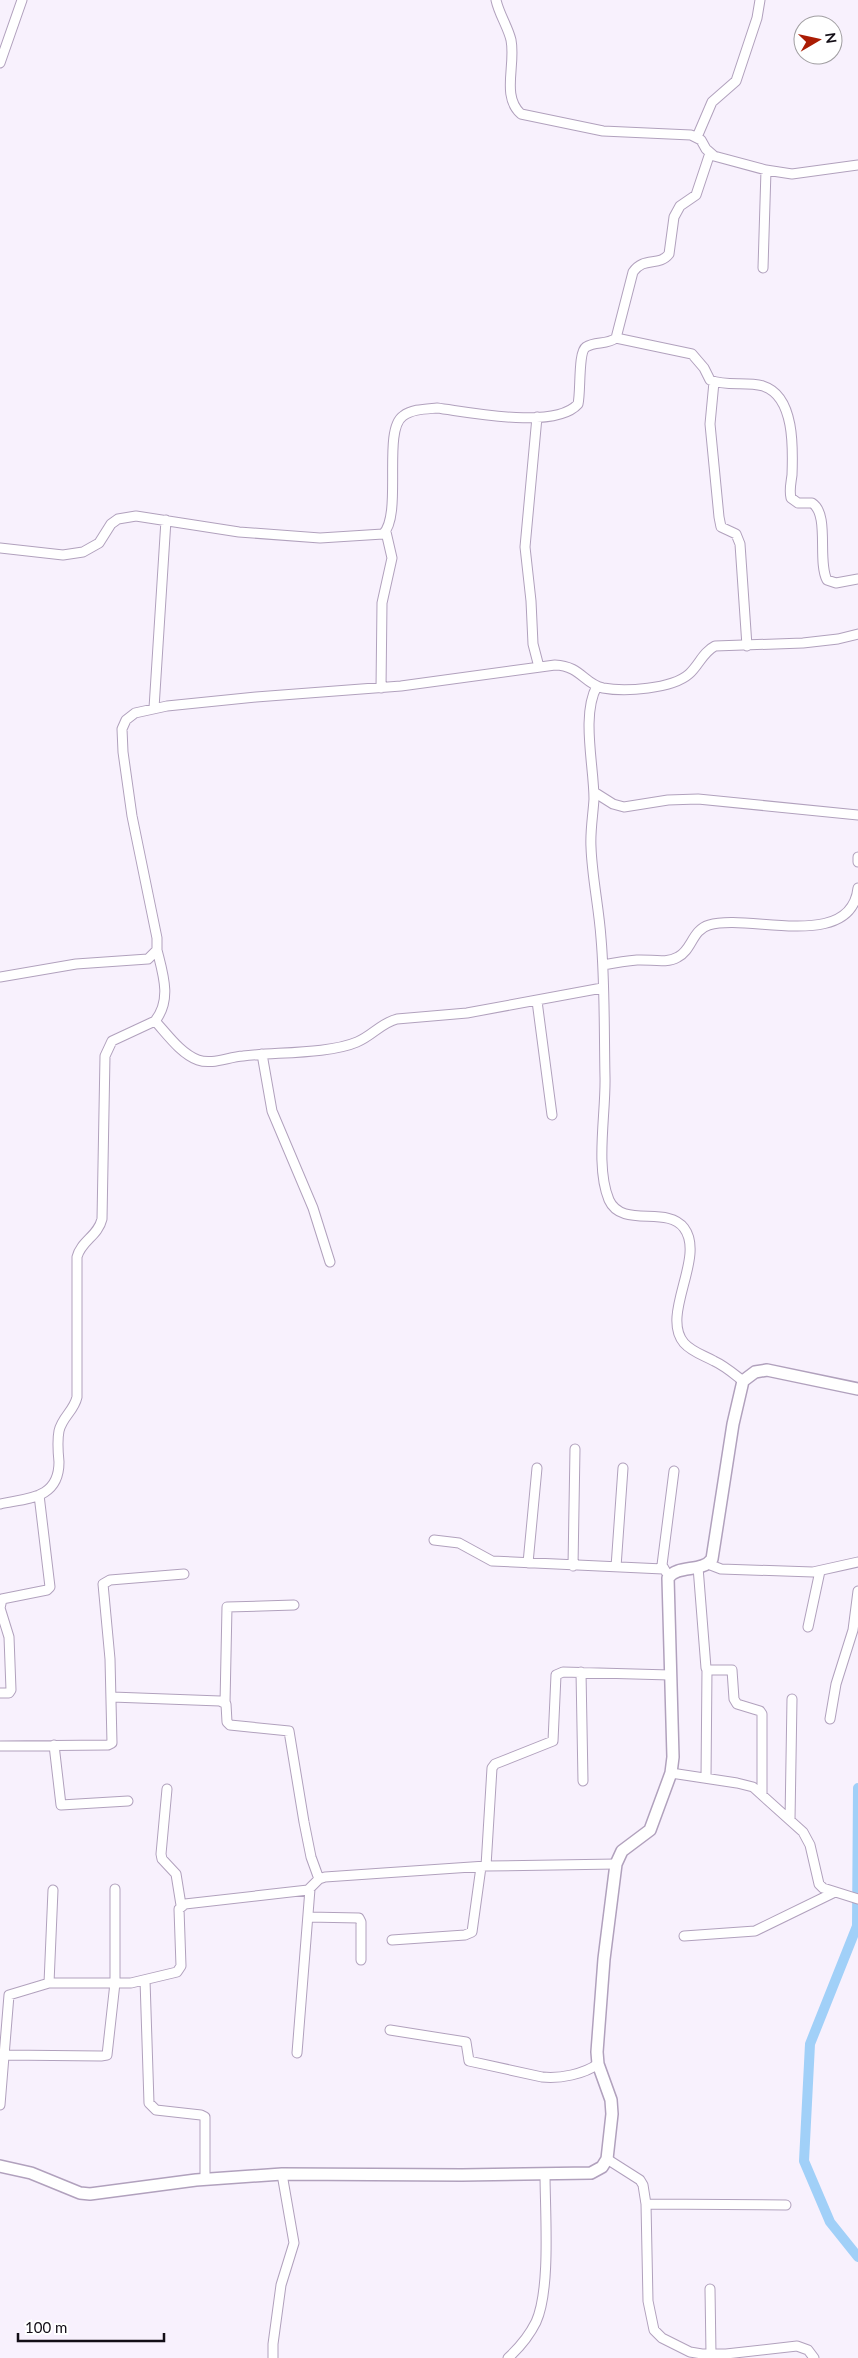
<svg xmlns="http://www.w3.org/2000/svg" width="858" height="2358" font-family="Lato,sans-serif">
<style>
.lines{fill:none;stroke-linecap:round;stroke-linejoin:round}
.canal{stroke:#a1d0f8;stroke-width:10}
.minor-casing{stroke:#b1a1bd;stroke-width:11}
.tertiary-casing{stroke:#b1a1bd;stroke-width:14}
.minor{stroke:#fff;stroke-width:9}
.tertiary{stroke:#fff;stroke-width:11}
</style>
<rect width="100%" height="100%" fill="#f8f1fd"/>
<g class="lines">
<path class="canal" d="M858,1788l-1,138 -47,118 -6,117 26,61 28,35"/>
<defs>
<path id="minor" d="M496,0c3,14 12,27 15,40 5,25 -10,56 10,74l82,17 88,4 10,5 5,9 8,7 52,14 26,4 66,-9
M0,63l22,-63
M697,137l15,-35 24,-21 21,-63 3,-18
M763,268l3,-98
M616,338l76,16 12,14 6,12c17,7 36,1 53,6 32,10 30,63 29,89 -1,8 -3,15 -1,23l7,5h14c18,11 5,58 15,77l9,3 22,-4
M714,382l-4,42 9,93 2,10 15,7 4,10 7,102
M537,417l-12,130 6,54 2,43 6,23
M0,548l63,7 20,-3 16,-9 12,-19 7,-5 18,-3 103,16 81,6 63,-4c20,-19 -1,-104 20,-118 9,-7 23,-7 34,-8 32,4 118,22 141,-4 3,-13 0,-52 8,-57 9,-6 21,-2 30,-9l17,-66c11,-16 26,-5 36,-18l5,-37 6,-11 16,-11 14,-42
M597,686c-16,29 -3,80 -3,113 -1,16 -4,33 -3,48 1,30 8,61 10,91 4,46 3,94 4,139 1,36 -10,90 4,123 13,29 58,5 75,28 22,29 -24,87 0,115 8,9 19,12 30,18 11,5 20,13 29,20
M381,688l1,-85 10,-45 -6,-26
M154,708l12,-188
M594,792l19,12 11,3 44,-7 30,-1 160,16
M858,857v5
M603,965c11,-2 23,-4 34,-5 14,-1 29,4 41,-3 14,-7 14,-27 31,-32 40,-12 142,27 149,-37
M0,977l76,-13 72,-5 9,-9v-12l-25,-122 -9,-64 -1,-23 4,-9 9,-7 32,-7 89,-9 145,-11 154,-21c26,1 29,19 48,23 22,4 69,1 86,-14 10,-9 14,-22 26,-28l88,-3 35,-4 20,-5
M537,1001l15,114
M155,1021c12,13 26,33 43,39 14,5 30,-3 45,-4 32,-4 86,-2 114,-14 15,-6 24,-19 40,-23l70,-6 135,-25
M262,1054l10,57 41,97 17,54
M0,1504c28,-6 59,-5 59,-42 -1,-10 -2,-21 0,-31 3,-14 15,-20 18,-34v-140c4,-16 21,-21 25,-38l3,-163 7,-15 43,-20c17,-21 8,-47 2,-71
M434,1540l25,3 33,18 171,8
M528,1563l9,-95
M708,1564l13,5 92,3 45,-10
M573,1566l2,-117
M616,1567l7,-99
M698,1567l8,101 3,2h23l2,29 3,5 23,7 2,3v81
M666,1572l-4,-7 12,-94
M808,1627l12,-56
M581,1672l2,109
M0,1693h9l2,-3 -2,-53 -9,-29 2,-9 45,-9 3,-3 -11,-92
M112,1697l108,4 6,3 1,18 3,3 59,6 15,91 7,35 8,22
M225,1703l2,-96 67,-2
M830,1719l6,-35 17,-54 5,-39
M54,1745l7,60 67,-4
M0,1746l108,-1 4,-2 -2,-84 -7,-75 7,-4 74,-6
M671,1773l66,10 16,4 50,45 7,13 9,39 4,4 35,11
M706,1778l1,-109
M167,1789l-6,65 1,5 14,15 5,31
M790,1820l2,-121
M486,1866l6,-98 3,-4 58,-23 3,-66 7,-3 107,3
M308,1917l51,1 2,4v38
M684,1936l71,-5 80,-39
M392,1940l73,-5 7,-3 9,-65
M145,1980l4,123 7,7 45,5 4,2v62
M49,1983l4,-93
M390,2030l76,12 3,19 73,16c18,2 42,-3 56,-13
M297,2053l13,-164
M4,2055l97,1 6,-1 8,-72v-94
M0,2105l9,-110 40,-12h82l46,-11 4,-6 -2,-57 6,-5 123,-14 11,-11 6,-2 161,-11 130,-2
M607,2159l33,21 3,5 3,19 2,97 6,29 8,8 28,14 12,2h24l71,-8 11,4 6,8
M646,2204l140,1
M710,2289l1,65
M273,2358v-14l8,-59 13,-42 -12,-69
M508,2358c11,-10 21,-22 28,-36 15,-33 9,-110 9,-148"/>
<path id="tertiary" d="M0,2166l31,7 49,20 10,1 106,-14 86,-6 180,1 129,-2 11,-6 5,-8 5,-45 -1,-14 -13,-36 -1,-12 7,-93 12,-95 6,-13 28,-21 21,-57 2,-16 -5,-179c10,-14 34,-5 44,-19l21,-135 10,-43 12,-9 12,-2 91,19"/>
</defs>
<use href="#minor" class="minor-casing"/>
<use href="#tertiary" class="tertiary-casing"/>
<use href="#minor" class="minor"/>
<use href="#tertiary" class="tertiary"/>
</g>
<g transform="translate(818 40) rotate(81)"><circle r="24" fill="#ffffff" stroke="#a19fa2"/>
<path d="M0-4L9 19L0 12L-9 19Z" fill="#ab1c04"/>
<text y="-8" font-size="14" font-weight="bold" text-anchor="middle" fill="#130e17">N</text>
</g>
<path d="M18 2333v8h146v-8" fill="none" stroke="#130e17" stroke-width="2.5"/>
<text x="25" y="2333" font-size="15" fill="#130e17" stroke="#ffffff" stroke-width="4" paint-order="stroke">100 m</text>
</svg>
